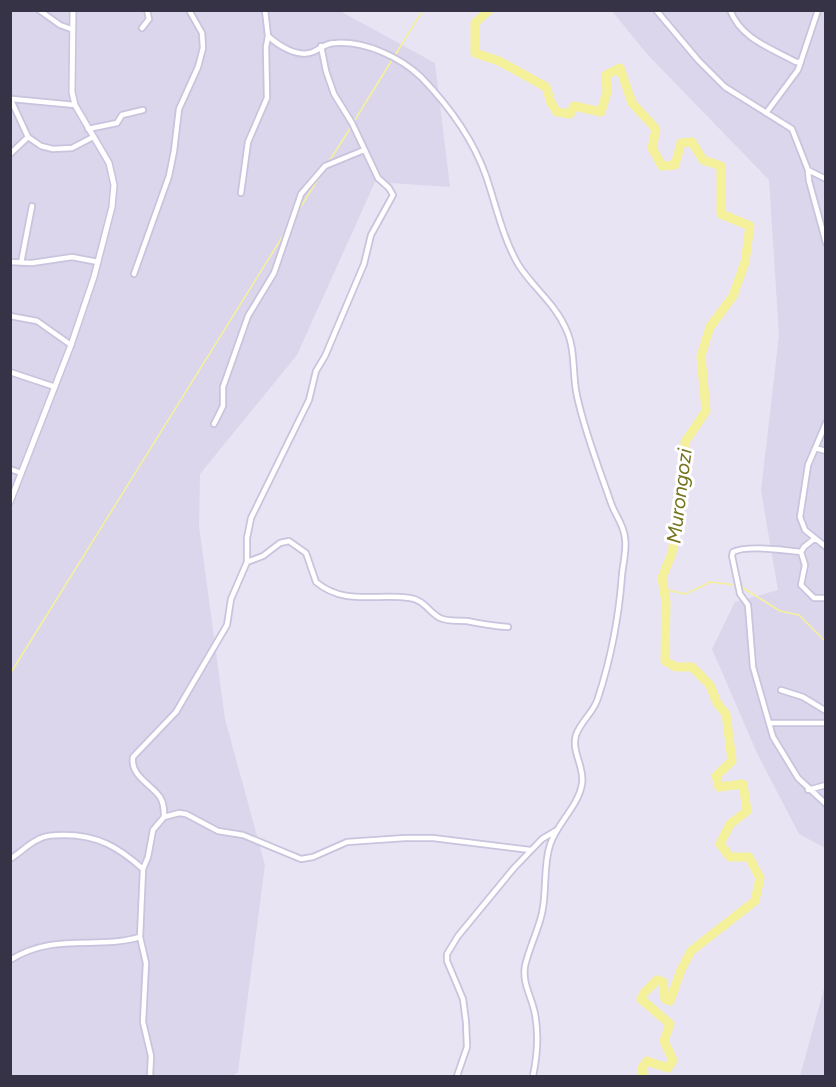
<svg xmlns="http://www.w3.org/2000/svg" width="836" height="1087" font-family="Figtree,sans-serif">
<style>
.residential{fill:#dbd6eb}
.lines{fill:none;stroke-linecap:round;stroke-linejoin:round}
.stream{stroke:#f5f19b;stroke-width:1.5}
.river{stroke:#f5f19b;stroke-width:9}
.minor-casing{stroke:#c9c3dd;stroke-width:8}
.tertiary-casing{stroke:#c9c3dd;stroke-width:8}
.minor{stroke:#fff;stroke-width:4.5}
.tertiary{stroke:#fff;stroke-width:5}
.labels{text-anchor:middle;stroke-width:6;stroke-linejoin:round;paint-order:stroke}
.water-label{font-size:20px;font-style:italic;fill:#75731e;stroke:#fff}
</style>
<rect width="100%" height="100%" fill="#e8e4f3"/>
<path class="residential" d="M10,11h330l95,52 15,124 -75,-5 -78,173 -97,119 -1,52 26,193 40,146 -27,207 -5,4h-222z
M612,11h213v837l-26,-14 -42,-81 -45,-104 23,-47 43,-12 -17,-99 18,-156 -10,-155 -122,-126z
M825,985v91h-25z"/>
<g class="lines">
<path class="stream" d="M353,123l70,-113
M328,163l23,-36
M296,214l26,-41
M740,586l40,25 19,4 27,27
M664,589l21,5 26,-12 25,3
M10,674l276,-443"/>
<path class="river" d="M489,10l-14,13v30l24,8 47,26 5,16 6,9 13,2 4,-8 27,6 6,-20 -1,-17 14,-7 12,35 24,26 -4,19 10,18 13,-1 6,-22 11,-1 11,18 18,6v48l29,12 -5,36 -12,34 -23,31 -9,29 5,55 -21,31 -2,42 -11,69 -10,25 4,24 -1,59 11,6h16l18,18 7,18 9,11 6,47 -16,15 3,11 24,-3 4,27 -17,13 -10,20 10,13h19l11,21 -5,23 -64,50 -10,19 -11,31 -5,-2 -2,-17 -6,-2 -13,13 -3,6 29,25 -6,17 9,19 -5,8 -21,-7 -5,7 1,8"/>
<defs>
<path id="minor" d="M39,10l21,15 11,4
M265,10l3,26c11,10 30,22 45,16 9,-4 12,-9 23,-9 29,-2 64,14 85,34 27,28 52,62 65,99 10,29 16,60 32,88 14,23 37,39 48,65 10,21 6,45 11,67 8,37 22,72 34,107 4,12 13,22 14,35 2,12 -2,25 -3,37 -3,41 -11,83 -24,123 -4,14 -17,23 -22,37 -5,17 9,32 6,49 -4,23 -25,39 -32,61 -7,21 -3,46 -8,68 -4,18 -13,35 -17,53 -3,18 7,31 10,48 4,21 2,43 -2,62
M656,10l42,50 27,27 67,42 16,41 1,11 17,62
M730,10c11,29 41,38 66,52h5
M142,28l7,-9 -2,-9
M10,98l18,39 13,9 12,3 19,-1 21,-11
M12,99l63,6
M766,113l32,-43 20,-60
M88,129l29,-6 5,-8 21,-5
M10,154l18,-17
M808,170l18,9
M241,193l7,-51 19,-44 -1,-51 2,-11
M10,262l22,1 40,-6 26,5
M21,263l11,-57
M134,274l35,-98 5,-25 5,-42 19,-42 5,-19 -1,-15 -13,-23
M10,316l27,5 34,24
M10,372l45,15
M826,423l-18,42 -8,52 5,13 21,17
M214,424l9,-18v-19l25,-71 26,-43 27,-79 24,-28 39,-16
M815,448l11,3
M10,469l11,4
M814,539l-10,8 -3,5c-15,-2 -55,-7 -68,0l-1,4 8,38 8,11 5,62 20,70 25,41 28,26
M801,552l4,13 -4,20 13,13h12
M247,562l16,-6 17,-13 9,-2 17,12 10,29c29,24 60,11 94,16 14,2 19,14 30,20 8,4 18,2 27,3 14,3 27,5 41,6
M781,690l22,7 23,14
M769,723h57
M808,790l18,-5
M164,817l15,-4 7,1 32,17 25,4 58,24 12,-2 34,-15 58,-4h28l97,12
M10,859c10,-6 17,-14 27,-19 8,-5 18,-5 27,-5 34,0 54,12 79,34
M10,960c45,-28 86,-10 130,-23
M150,1076l1,-20 -8,-34 3,-59 -6,-26 3,-68 5,-12 5,-27 11,-13c0,-7 0,-14 -4,-20 -9,-13 -30,-21 -27,-40l43,-45 51,-87 4,-26 16,-37v-24l4,-20 58,-118 7,-29 9,-15 39,-92 7,-29 22,-40 -4,-7 -11,-10 -26,-55 -18,-29 -8,-23 -5,-25
M457,1076l10,-29 -1,-25 -3,-23 -16,-38v-7l11,-18 56,-68 28,-29 15,-9"/>
<path id="tertiary" d="M10,502l61,-157 23,-68 18,-70 2,-22 -5,-22 -34,-58 -3,-13 1,-82"/>
</defs>
<use href="#minor" class="minor-casing"/>
<use href="#tertiary" class="tertiary-casing"/>
<use href="#minor" class="minor"/>
<use href="#tertiary" class="tertiary"/>
</g>
<g class="labels">
<g class="water-label">
<text transform="translate(679 496) rotate(-83)" y="7">Murongozi</text>
</g>
</g>
<rect width="836" height="1087" fill="none" stroke="#363346" stroke-width="24"/>
</svg>
